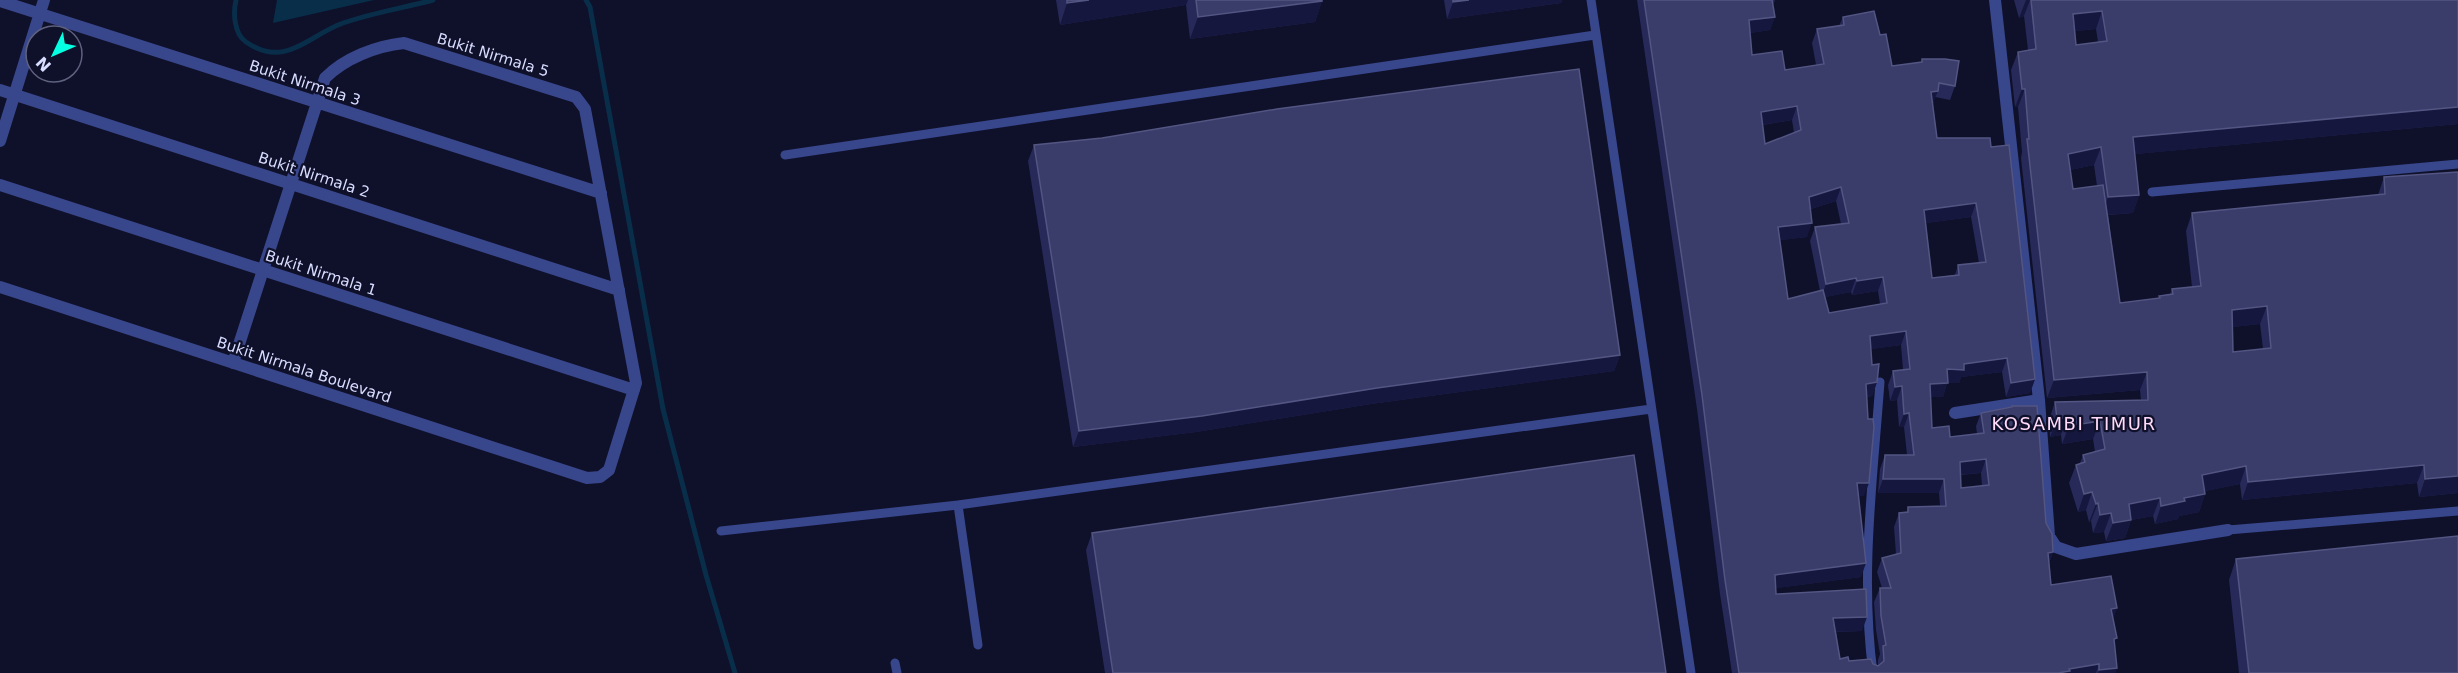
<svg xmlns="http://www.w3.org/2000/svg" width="2458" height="673" font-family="'DejaVu Sans',sans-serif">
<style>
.water{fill:#082e4a}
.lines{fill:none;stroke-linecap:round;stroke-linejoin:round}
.stream{stroke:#082e4a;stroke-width:5}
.service{stroke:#38468b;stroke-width:9}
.minor{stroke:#38468b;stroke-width:12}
.wall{fill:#272959;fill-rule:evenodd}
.shaded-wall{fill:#16173e}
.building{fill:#3a3c6a;stroke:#535582;stroke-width:1.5;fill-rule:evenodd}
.labels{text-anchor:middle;stroke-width:4.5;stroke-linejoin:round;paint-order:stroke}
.street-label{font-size:15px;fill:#d8dcff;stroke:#0f102a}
.quarter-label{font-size:18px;letter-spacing:1.5px;fill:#ffdaf9;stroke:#0f102a}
</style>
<rect width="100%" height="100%" fill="#0f102a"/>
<path class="water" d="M277,0h97l-101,23z"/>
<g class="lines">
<path class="stream" d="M236,0c-3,13 -2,34 10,42 40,27 61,-6 97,-19 29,-10 60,-15 90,-23
M586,0l4,7 73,402 43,166 29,98"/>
<path class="service" d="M1591,0l100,673
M785,155l810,-120
M2152,192l306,-28
M958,505l20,140
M2228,530l230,-19
M721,531l237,-26 693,-96
M895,663l2,10
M1873,673c-13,-97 0,-194 7,-291"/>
<path class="minor" d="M1995,0l44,400 10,136 7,11 20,7 152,-24
M0,1l601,192
M0,90l619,200
M0,141l44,-141
M0,185l634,205
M0,287l587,191 13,-1 9,-7 27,-87 -51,-274 -9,-12 -172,-54c-28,3 -59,15 -79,35l-92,285
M1955,413l84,-13"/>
</g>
<path class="wall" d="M1056,0h266v1l-7,21 -125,17 -4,-34 -126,20z
M1444,0h118l-1,3 -114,16z
M1637,0h138l-2,5 2,12 -5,13 -20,3 2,22 33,15 31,-5 -4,-22 5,-14 22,-3 4,-9 37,18 12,31 29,-4 1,-3 33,27 -5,14 -15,-3 -2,7 4,34 54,9 44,232 -5,14 -24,4 -4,-25 -41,5 -2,6h-12l-4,14h-13l2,31 18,9 27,-3 -1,-8 5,-13 30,-6 1,-1 41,146 -4,11 2,22 66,23 -4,10 1,27 3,23 -2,5h-383l-12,-79 -23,-185zM1792,120l2,13 -29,11 -2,-19zM1836,201l5,23 -26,3 -5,14 10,50 -32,8 -8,-59 27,-3 4,-28zM1971,217l8,46 -21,2 -3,10 -23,3 -6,-55zM1878,291l2,13 -51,9 -4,-16 26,-5 1,3zM1901,345l2,25 -10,1 -5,14 2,16 7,-1 2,27h5l3,28h-22l-5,14 -2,24h61l1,13 -32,1 -2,6h-7l-5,14 2,28 -14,3 -5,14 5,16h-2l-6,14 2,28 4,24 -2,6v6l-5,-2 -24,-3 -9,-2 -4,-27 26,-1 -86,-37v-6l85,-11 -2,-81h5l3,-99 5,-1 5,-14 -5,-17 -1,-16zM1981,473l1,13 -21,2 -1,-13z
M2014,0h444v124l-323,30 4,41 -6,18 -25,2 12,88 39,-5v-2l11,-2 2,-5 20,-2 -6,-56 6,-18 186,-18 6,-18 74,-5v321l-39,4 -2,-14 -175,17 -2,-16 -35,7v3l-6,18 -20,4 -1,3 -23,5 -2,-8 -22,4 -6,18 -19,3 -2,-9 -11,1 -2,-12 -2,1 -3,-12 -8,2 -9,-29 7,-18 4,-2 3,-8 12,-3 -2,-13 -31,5 -1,-9 -11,2 -1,-17 6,-18 86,-2 -1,-10 -93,8 -26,-240 1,-6 -4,-45h-3l-4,-37 7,-18 10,-2 -4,-34 -5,2zM2096,29l2,13 -22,3 -1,-14zM2094,165l3,21 -24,3 -3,-19zM2260,324l3,25 -30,3 -1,-25z
M1034,145l586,210 -6,16 -243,33 -175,28 -123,15 -45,-286z
M1092,533l574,140h-561l-19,-123z
M2236,559l222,114h-219l-10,-93z"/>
<path class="shaded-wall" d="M1089,0h99l-2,5 -126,20 7,-22z
M1469,0h93l-1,3 -114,16 6,-17z
M2026,0h4l-6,16 -5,2z
M1322,1l-7,21 -125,17 8,-22z
M2102,11l-6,18 -29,3 6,-18z
M1775,17l-5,13 -26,4 5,-14z
M2022,89h3l-7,18h-3z
M1938,91l-6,14 -1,-13z
M1797,106l-5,14 -36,6 5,-14z
M2458,107v17l-332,31 7,-18z
M2101,147l-7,18 -33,7 7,-18z
M1841,187l-5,14 -32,10 5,-14z
M2139,195l-6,18 -31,2 6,-18z
M1976,203l-5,14 -52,7 5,-14z
M1812,223l-5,14 -34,4 5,-14z
M1883,277l-5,14 -26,4 5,-14z
M1856,278l-5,14 -30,6 5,-14z
M2267,306l-7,18 -35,4 7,-18z
M1906,331l-5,14 -36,5 5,-14z
M1620,355l-6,16 -243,33 -175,28 -123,15 6,-16 298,-43z
M2007,358l-5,14 -41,5 -2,6h-12l-4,14h-18l5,-13 17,-15 17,-5z
M2147,372l-7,18 -93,8 7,-18z
M2035,379l-5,14 -24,4 5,-14z
M1877,382l-5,14 -11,2 5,-14z
M1902,386l-5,14 -7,1 5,-14z
M1909,413l-5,14h-5l5,-13z
M2067,417l-6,18 -11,2 7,-18z
M2100,421l-7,18 -31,5 7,-18z
M1986,459l-5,14 -26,2 5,-13z
M2424,465l-7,18 -175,17 6,-18z
M2246,466l-6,18 -45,9 7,-18z
M2458,476v17l-39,4 6,-18z
M1883,479h61l-5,14h-61z
M1857,483h12l-5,13 -12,1z
M2092,492l-6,18 -8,2 6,-18z
M2205,494l-6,18 -20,4 -1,3 -23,5 6,-18 23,-8z
M2160,498l-7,18 -22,4 -6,18 -19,3 7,-18 16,-19z
M2098,503l-7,18 -2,1 7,-18z
M2111,513l-7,19 -11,1 7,-18z
M2053,552l-5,14v-13z
M1866,563l-5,14 -91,12 5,-14z
M2117,608l-5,14 -1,-13z
M1867,617l-5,14 -34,1 5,-14z
M2099,664l-3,9h-37l10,-4z
M2117,668l-2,5h-17l1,-3z"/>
<path class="building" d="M1067,0h22l-22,3z
M1196,0h126v1l-124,16z
M1453,0h16l-16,2z
M1644,0h128l3,17 -26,3 3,35 30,-4 3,19 39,-6 -7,-35 27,-4 -1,-8 31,-6 6,24 6,-1 6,32 30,-4v-3h23l14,2 -4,25 -16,-3 -1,8 -7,1 6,46h53l1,9 18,-2 26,234 -24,4 -4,-25 -43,6v6l-17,-1 1,14 -18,1 2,44 17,-2 1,11 34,-4 -3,-20 31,-6v-1h25l9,117 6,11 1,18 -5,1 3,32 60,-9 6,32 -6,1 6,29 -3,1 3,29 -18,2v-6l-30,5 1,2 -12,2h-319l-14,-93 -23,-185zM1797,106l4,24 -36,14 -4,-32zM1841,187l8,36 -34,4 11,57 30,-6 1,3 26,-4 4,26 -58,10 -6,-23 -35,9 -10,-72 34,-4 -3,-26zM1976,203l10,59 -28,3 1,10 -27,3 -8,-68zM1906,331l4,38 -17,2 2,16 7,-1 2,28 5,-1 5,42h-29l-2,24h61l2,27 -38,1v5l-9,1 2,40 -19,5 9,30h-11l1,28 5,29 -3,1 1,15 -6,5 -5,-2 -2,-5 -22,2 -1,-4 -8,2 -7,-41 34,-1 -1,-28 -90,5 -1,-19 91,-12 -9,-80h12l5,-56 -1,-8h-5l-2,-35 11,-2 2,-18 -7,1 -2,-29zM1986,459l3,26 -28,3 -1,-26z
M2031,0h427v107l-325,30 6,58 -31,2 -7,-50 -33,7 5,35 30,-4 17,118 40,-5 -1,-2 14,-2 -1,-5 29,-3 -9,-73 193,-19 -1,-17 74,-5v304l-33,3 -1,-14 -176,17 -2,-16 -44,9 3,19 -21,4 1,3 -24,5 -1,-8 -31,6 2,16 -18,3 -2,-10 -11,2 -2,-12 -2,1 -4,-12 -8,2 -8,-29 9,-3 -2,-7 22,-6 -5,-28 -31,5 -2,-9 -10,2 -2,-17 93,-2 -1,-28 -93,8 -27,-241h2l-4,-50h-3l-4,-37 18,-3zM2102,11l5,30 -31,4 -3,-31zM2267,306l4,42 -38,4 -1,-42z
M1579,69l41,286 -243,33 -175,28 -123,15 -45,-286 68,-7 175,-29z
M1634,455l32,218h-553l-21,-140z
M2458,536v137h-209l-13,-114z"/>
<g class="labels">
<g class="street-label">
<text transform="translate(493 55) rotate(17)" y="5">Bukit Nirmala 5</text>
<text transform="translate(305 83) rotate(18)" y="5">Bukit Nirmala 3</text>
<text transform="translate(314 175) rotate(18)" y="5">Bukit Nirmala 2</text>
<text transform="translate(321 273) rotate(18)" y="5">Bukit Nirmala 1</text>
<text transform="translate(304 370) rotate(18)" y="5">Bukit Nirmala Boulevard</text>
</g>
<g class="quarter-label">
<text x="2074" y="430">KOSAMBI TIMUR</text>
</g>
</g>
<g transform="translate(54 54) rotate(226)"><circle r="28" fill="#0f102a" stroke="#5f627f" stroke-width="1.5"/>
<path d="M0-4.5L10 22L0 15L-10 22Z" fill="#04ffe2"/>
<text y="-9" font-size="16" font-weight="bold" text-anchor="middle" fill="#d8dcff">N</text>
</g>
</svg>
